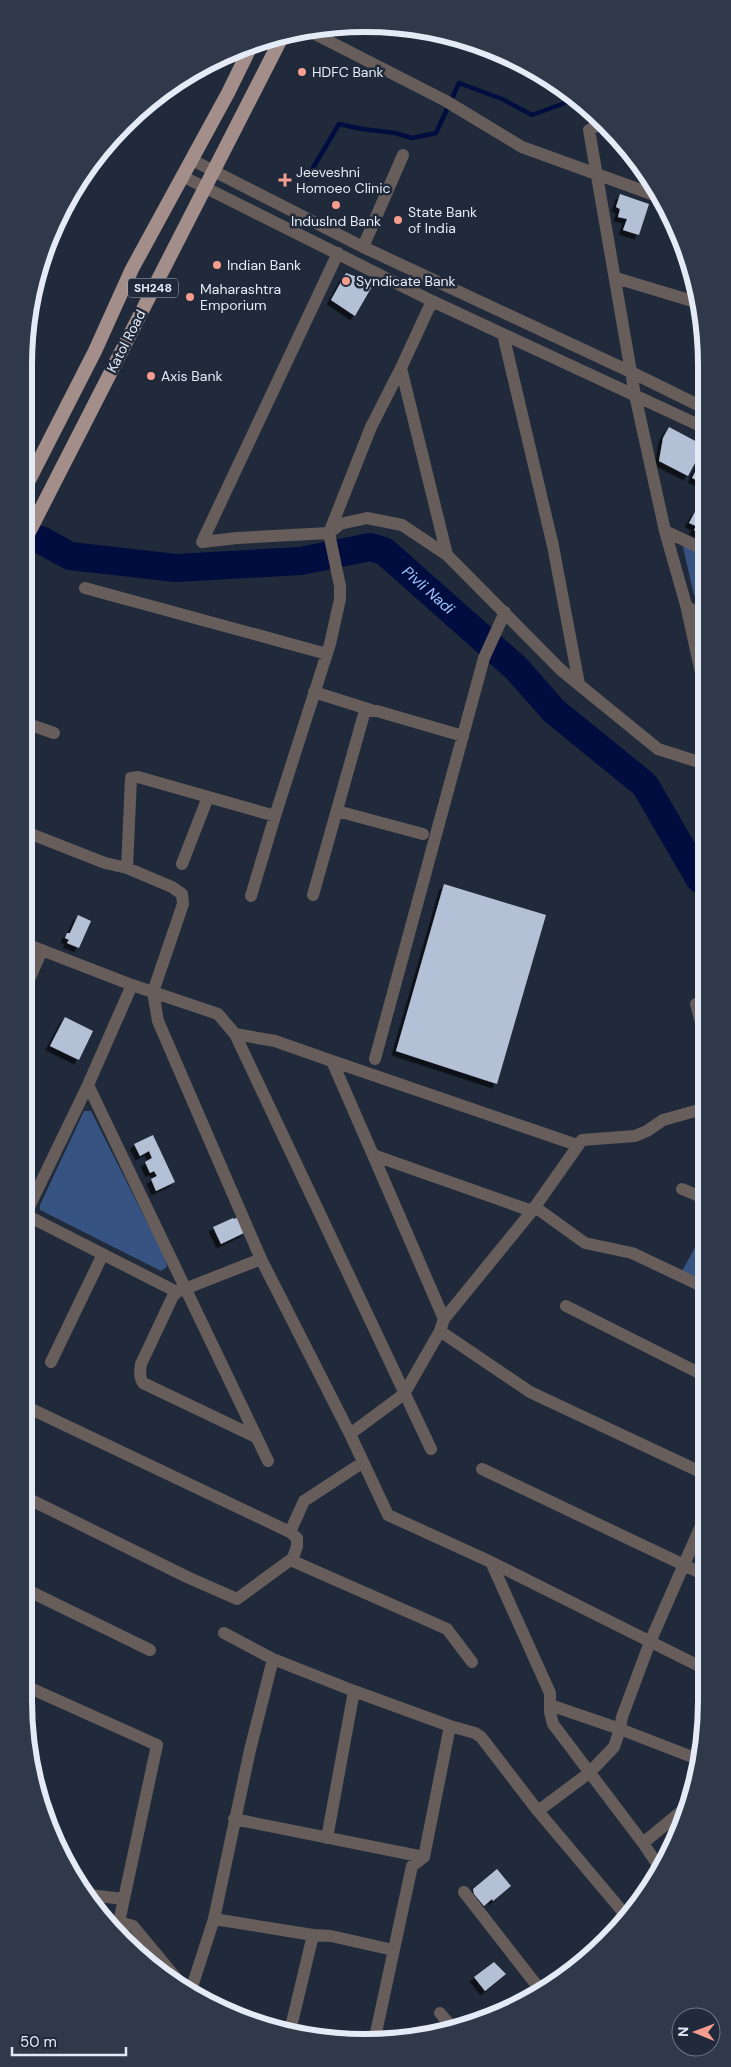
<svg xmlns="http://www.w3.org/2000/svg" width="731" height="2067" font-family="'DM Sans',sans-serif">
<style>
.green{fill:#365382}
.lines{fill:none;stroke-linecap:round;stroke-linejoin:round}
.stream{stroke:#000d3e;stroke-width:4.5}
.river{stroke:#000d3e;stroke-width:28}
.building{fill:#b4c0d5;filter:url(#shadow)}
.minor{stroke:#675d5b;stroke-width:12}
.primary{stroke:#a48e8a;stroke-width:14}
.poi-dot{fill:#f59d8e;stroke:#202a3a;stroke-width:2}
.labels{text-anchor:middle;stroke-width:5;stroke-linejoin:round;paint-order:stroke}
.shield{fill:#202a3a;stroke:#a9b1be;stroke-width:1}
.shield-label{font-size:12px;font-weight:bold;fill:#e4ebf6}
.poi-label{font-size:14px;fill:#e4ebf6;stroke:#202a3a;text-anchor:start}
.street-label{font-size:14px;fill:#e4ebf6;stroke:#202a3a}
.water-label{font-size:15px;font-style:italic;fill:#a0c4fe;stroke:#202a3a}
.rim{fill:none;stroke:#e4ebf6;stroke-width:6}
</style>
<defs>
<filter id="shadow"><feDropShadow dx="-4.5" dy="4.5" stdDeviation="0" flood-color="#0009"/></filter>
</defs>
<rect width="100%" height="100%" fill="#202a3a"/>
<path class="green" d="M680,534l25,9v60l-11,-8z
M84,1111h7l74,147 2,9 -6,4 -121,-61v-5z
M698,1242l8,4v24l-4,11 -20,-10z"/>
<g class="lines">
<path class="stream" d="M307,178l32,-54 23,5 33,4 17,5 24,-5 23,-50 43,16 30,16 41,-15"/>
<path class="river" id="s1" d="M41,540l29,16 106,12 125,-7 69,-14 14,4 132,117 38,43 91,74 54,93 6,5"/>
</g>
<path class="building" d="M620,194l29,10 -10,31 -16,-5 4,-11 -9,-2 2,-8 -4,-2z
M346,273l28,10 -19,33 -24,-16z
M669,427l32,17 -3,6 3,2 -13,24 -29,-15 4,-23z
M705,453v31l-13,-6z
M702,500h3v33l-3,2 -8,-5 2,-4 -7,-3 7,-13 4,1z
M444,884l102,31 -49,169 -101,-33z
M78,915l13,6 -12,27 -12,-5 2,-3 -4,-2 2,-5h3z
M65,1017l28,14 -14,29 -29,-14z
M153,1135l22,47 -19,9 -5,-12 6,-3 -3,-5 -4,2 -5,-11 7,-4 -3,-7 -9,5 -6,-12z
M239,1217l7,15 -25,12 -8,-17 20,-9 1,1z
M497,1869l14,17 -18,15 -1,-2 -8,7 -10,-12 -1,-5z
M494,1962l12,12 -21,17 -11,-14z
M525,1993l3,5 -21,9z"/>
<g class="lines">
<path class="minor" d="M307,30l139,71 76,46 138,50
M602,123l-13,7 46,265 30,136 21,74 19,16
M192,160l171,87 268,125 73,36
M182,176l250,125 273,127
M363,247l40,-92
M338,253l-136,289 35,-4 92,-5 11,-9 27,-6 35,7 45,30
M616,278l83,25
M503,334l50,212 26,138
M401,368l46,187 114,115 97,79 47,15
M665,531l40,19
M85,588l242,66
M686,605l19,86
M314,692l57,18
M25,723l29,10
M337,811l86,23
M26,832l79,31 22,5 4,-90 7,-1 137,39 55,-172 10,-45v-13l-11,-53 42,-106 30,-59 31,-67
M182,864l26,-67
M127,868l45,19 10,7 1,10 -30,88 5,29 103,238
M313,895l51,-181 3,-3h10l86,25
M251,896l24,-80
M26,944l106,41 86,29 17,20 196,415
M27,984l15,-34
M696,1004l10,37
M235,1034l40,7 57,20 41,94 159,56 -88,108 -4,12 -36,63 -54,40 38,81 103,47 216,108
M375,1059l109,-401 21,-46
M332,1061l245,84
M88,1085l180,376
M373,1155l71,164
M682,1189l24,10
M535,1207l50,36 47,10 74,35
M28,1209l60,-124 44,-100
M532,1211l50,-71 53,-4 12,-5 16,-11 43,-12
M28,1216l149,76
M566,1306l141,71
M440,1331l90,61 177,83
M51,1362l52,-108
M29,1408l261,124 7,6v8l-4,12 2,4 152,67 25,33
M256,1437l-113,-54c-4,-6 -3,-11 -2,-19l32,-68 4,-4 84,-33 89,175
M482,1469l225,107
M29,1499l158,78 50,22 56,-41
M290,1532l14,-31 58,-38
M491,1562l59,131v19l3,12 90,119
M29,1591l121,59
M224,1633l49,26 81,32 96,35 25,7 6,4 57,74 90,107
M30,1688l127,57 -38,177
M700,1760l-80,-31 2,-12 28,-75 57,-130
M538,1811l51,-38 25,-26 6,-18 -70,-24
M234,1819l190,38
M327,1838l27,-147
M660,1868l-17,-25 45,-37
M464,1892l78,100
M89,1895l35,4
M214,1919l99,16 -23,96
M114,1932l5,-10 14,4 53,64
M313,1935l18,1 62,14
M190,1993l24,-74 36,-169 23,-91
M440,2013l15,18
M374,2042l38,-176 12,-9 26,-131"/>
<path class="primary" d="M24,490l71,-139 37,-82 96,-176 24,-49
M25,540l258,-505"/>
</g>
<g class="poi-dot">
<circle cx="302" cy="72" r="5"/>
<path d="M282.5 172.5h5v5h5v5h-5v5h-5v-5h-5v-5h5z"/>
<circle cx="336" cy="205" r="5"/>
<circle cx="398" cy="220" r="5"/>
<circle cx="217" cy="265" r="5"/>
<circle cx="346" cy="281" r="5"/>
<circle cx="190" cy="297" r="5"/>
<circle cx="151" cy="376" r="5"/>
</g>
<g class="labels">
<rect class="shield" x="128" y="278.5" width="50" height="19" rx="4"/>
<g class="shield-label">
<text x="153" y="292">SH248</text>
</g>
<g class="poi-label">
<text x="312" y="77">HDFC Bank</text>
<text x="296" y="177">Jeeveshni<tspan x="296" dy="16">Homoeo Clinic</tspan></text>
<text x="408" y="217">State Bank<tspan x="408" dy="16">of India</tspan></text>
<text x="336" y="226" text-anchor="middle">IndusInd Bank</text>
<text x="227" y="270">Indian Bank</text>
<text x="356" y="286">Syndicate Bank</text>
<text x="200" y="294">Maharashtra<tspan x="200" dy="16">Emporium</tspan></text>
<text x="161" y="381">Axis Bank</text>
</g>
<g class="street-label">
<text transform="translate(126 341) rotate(-63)" y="5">Katol Road</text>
</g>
<g class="water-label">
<text dy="5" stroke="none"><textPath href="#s1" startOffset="409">Pivli Nadi</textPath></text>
</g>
</g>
<path d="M0 0H731V2067H0ZM365 32H365A333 333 0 0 1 698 365V1701A333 333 0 0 1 365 2034H365A333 333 0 0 1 32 1701V365A333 333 0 0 1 365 32Z" fill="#303949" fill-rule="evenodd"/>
<path class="rim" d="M365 32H365A333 333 0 0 1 698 365V1701A333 333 0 0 1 365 2034H365A333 333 0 0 1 32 1701V365A333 333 0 0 1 365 32Z"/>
<g transform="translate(696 2032) rotate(271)"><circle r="24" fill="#202a3a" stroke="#6e7785"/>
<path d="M0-4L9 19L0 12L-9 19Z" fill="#f59d8e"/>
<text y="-8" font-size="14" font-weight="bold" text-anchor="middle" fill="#e4ebf6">N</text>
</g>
<path d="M12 2047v8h114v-8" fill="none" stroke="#e4ebf6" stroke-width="2.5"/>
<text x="20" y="2047" font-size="15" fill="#e4ebf6" stroke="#202a3a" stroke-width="4" paint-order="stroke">50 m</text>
</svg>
